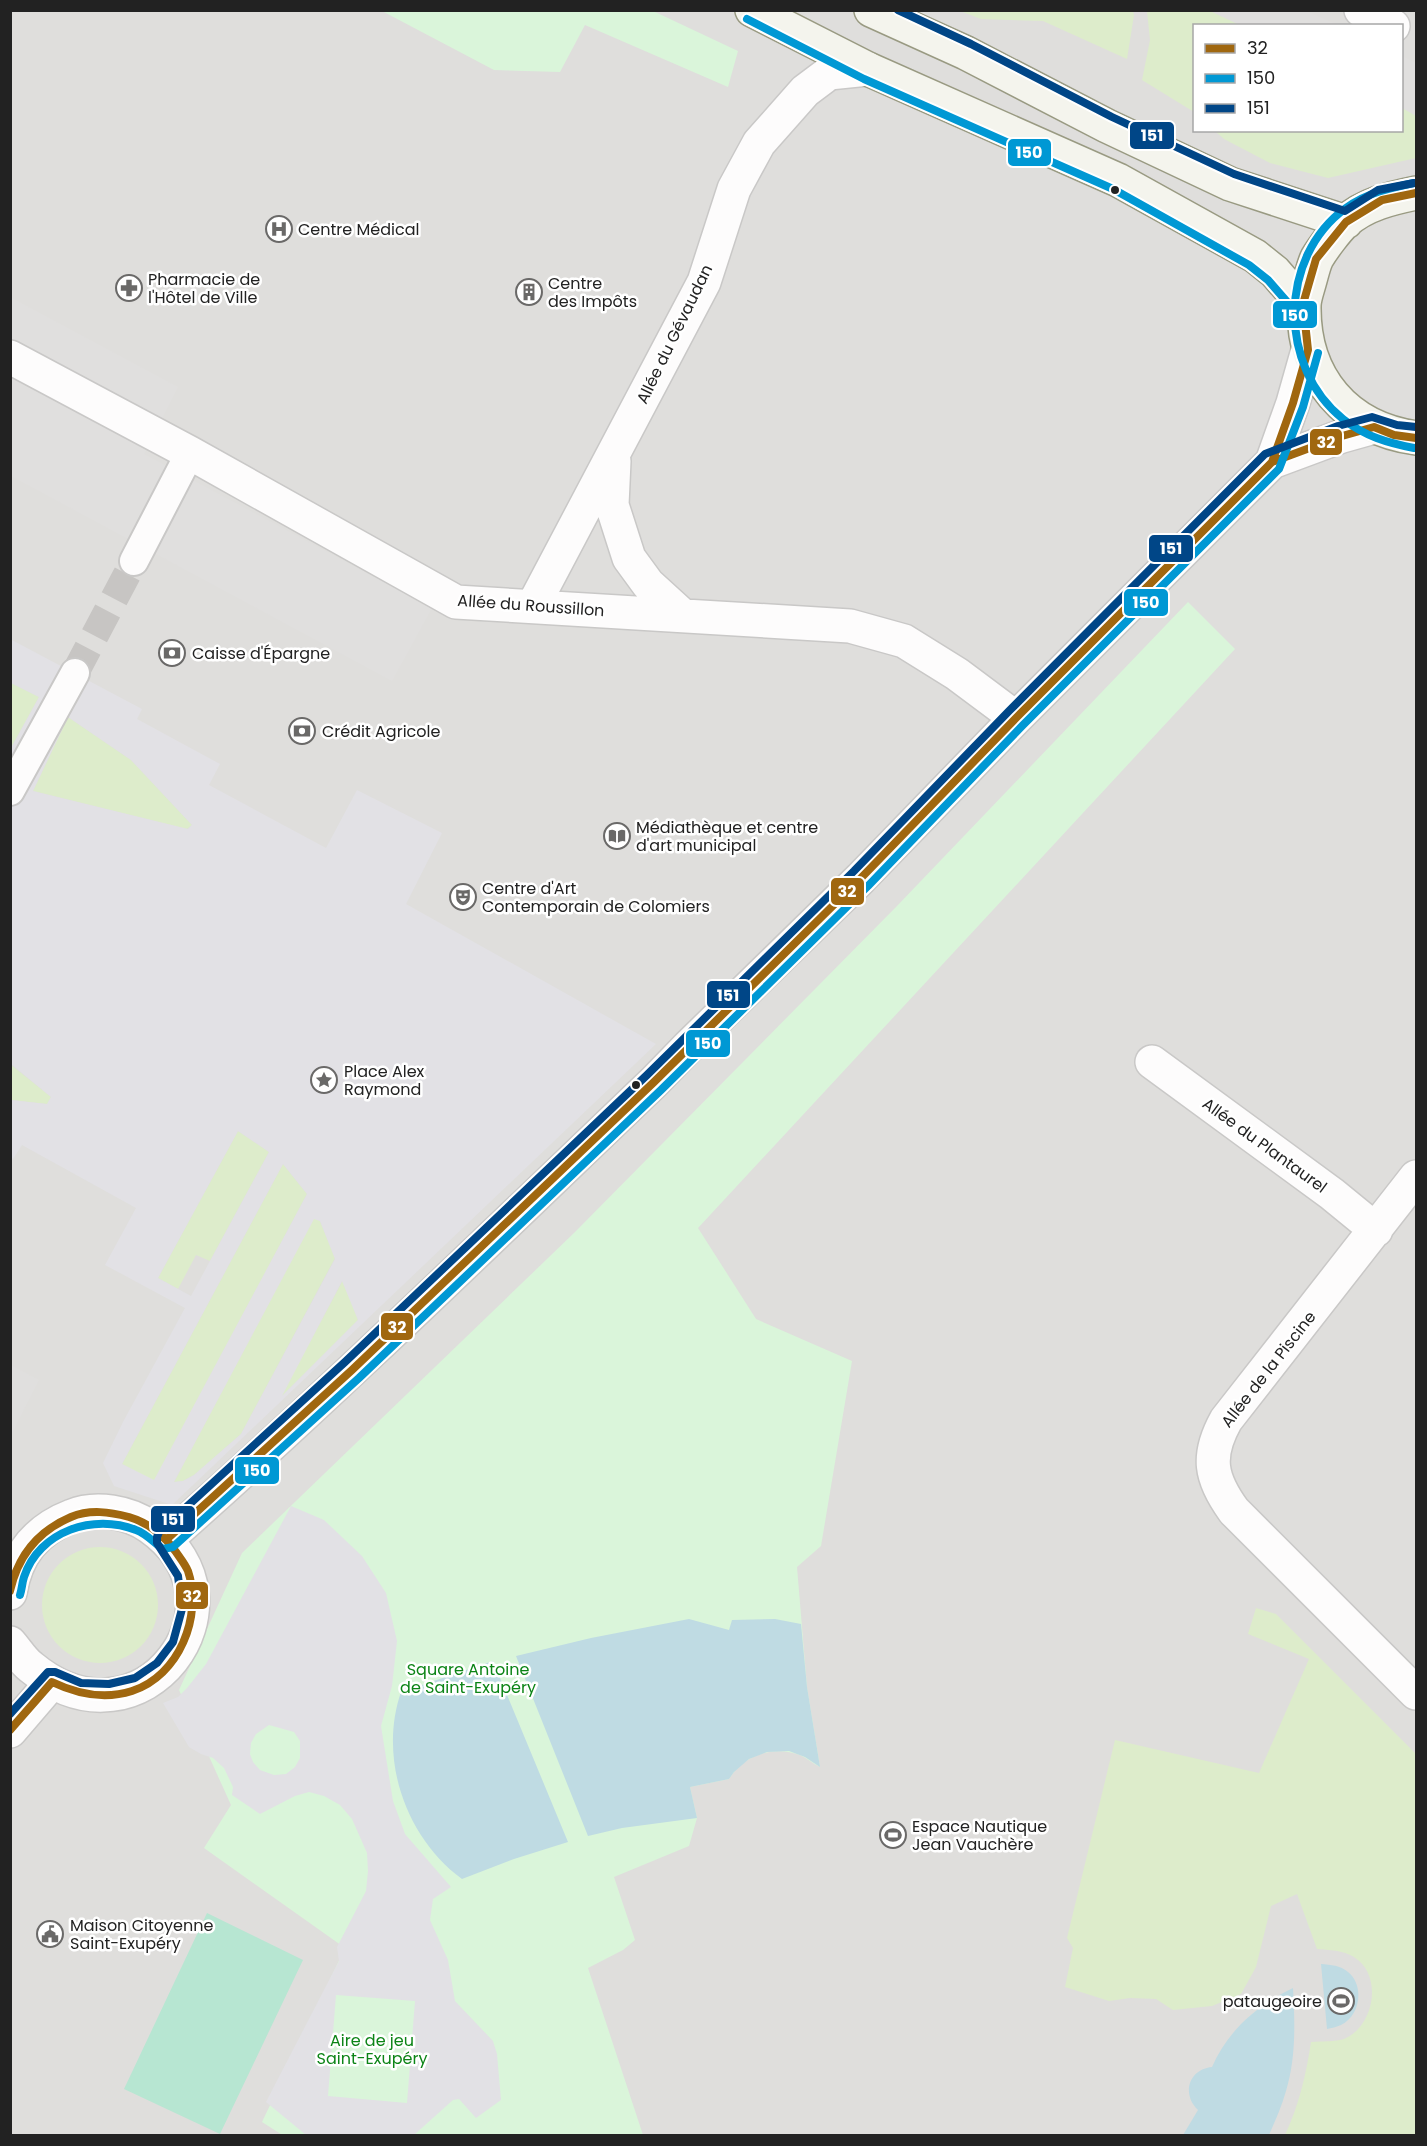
<svg xmlns="http://www.w3.org/2000/svg" width="1427" height="2146" font-family="Poppins,sans-serif">
<style>
.residential{fill:#dfdedc;fill-rule:evenodd}
.grass{fill:#ddeccb}
.park{fill:#daf5da}
.pitch{fill:#b7e6d2}
.parking{fill:#e0dfde}
.plaza{fill:#e2e1e5;fill-rule:evenodd}
.water{fill:#bfdbe3}
.lines{fill:none;stroke-linecap:round;stroke-linejoin:round}
.pedestrian-tunnel{stroke:#c7c5c3;stroke-width:28;stroke-dasharray:28 14;stroke-linecap:butt}
.pedestrian-casing{stroke:#c9c8c7;stroke-width:32}
.minor-casing{stroke:#c9c8c7;stroke-width:36}
.secondary-casing{stroke:#999a82;stroke-width:36}
.pedestrian{stroke:#fdfcfc;stroke-width:28}
.minor{stroke:#fdfcfc;stroke-width:33}
.secondary{stroke:#f4f4ed;stroke-width:33}
.bus-1-casing{stroke:#fff;stroke-width:12}
.bus-2-casing{stroke:#fff;stroke-width:12}
.bus-3-casing{stroke:#fff;stroke-width:12}
.bus-1{stroke:#a0670f;stroke-width:8}
.bus-2{stroke:#0098d4;stroke-width:8}
.bus-3{stroke:#004687;stroke-width:8}
.bus-dot{fill:#222;stroke:#fff;stroke-width:2}
.labels{text-anchor:middle;stroke-width:5;stroke-linejoin:round;paint-order:stroke}
.poi-label{font-size:16px;fill:#222;stroke:#fff;text-anchor:start}
.street-label{font-size:16px;fill:#222;stroke:#fff}
.park-label{font-size:16px;fill:#0c8416;stroke:#fff}
.line-badge{stroke:#fff;stroke-width:2}
.badge-label{font-size:16px;text-anchor:middle;font-weight:bold;fill:#fff}
</style>
<rect width="100%" height="100%" fill="#f0eeeb"/>
<path class="residential" d="M11,11h1405v2124h-1405zM1194,26h208v104h-208z"/>
<path class="grass" d="M1133,11l1,4 -7,44 -84,-38 -62,-2 -21,-8z
M1147,11h64l29,14 -46,1v86l-52,-32 8,-40z
M1402,107l14,8v43l-88,20 -58,-15 -46,-24 -9,-8 187,-1z
M11,683l28,14 -28,51z
M68,717l63,43 61,65 -5,4 -154,-38z
M10,1064l41,33 -4,7 -36,-4z
M238,1131l31,21 -59,109 -14,-6 -18,34 -20,-11z
M283,1164l24,30 -153,287 -32,-17z
M314,1218l6,3 15,37 -94,176 -47,41 -11,6 -9,1z
M343,1280l15,40 -78,78z
M42 1605a58 58 0 1 1 116 0a58 58 0 1 1-116 0Z
M1256,1608l20,6 140,140v381h-131c14,-30 21,-60 26,-93 10,-1 24,0 33,-3 31,-13 39,-64 10,-82 -11,-7 -25,-7 -37,-8l-20,-55 -26,12 -15,61 -15,27 -29,12 -39,4 -17,-11 -26,-1 -21,3 -44,-14 8,-39 -6,-10 48,-198 144,33 50,-114 -61,-25z"/>
<path class="park" d="M382,11h271l85,40 -10,36 -143,-62 -25,47 -66,-2z
M1188,602l47,47 -537,579 58,91 96,42 -31,185 -24,21 10,120 13,80c-7,-3 -13,-9 -20,-12 -27,-10 -56,0 -71,24l-39,8 7,31 -8,28 -75,31 21,63 -12,10 -35,18 55,167 -359,1 -22,-14 83,-174 -141,-100 27,-43 -52,-115 63,-137 333,-321 322,-326z"/>
<path class="pitch" d="M207,1913l96,47 -83,174 -96,-45z"/>
<path class="parking" d="M1210,11h96l32,14h-98z
M1402,56l14,7v53l-14,-8z
M10,297l168,90 -34,67 288,154 -40,73 -381,-205z
M11,1365l28,15 -28,55z"/>
<path class="plaza" d="M10,639l132,70 -5,10 83,45 -11,21 117,63 31,-58 85,43 -36,71 250,140 -484,461 -58,-19 -11,-23 20,-41 62,-114 -80,-43 31,-57 -114,-63 -9,14 -2,-2v-57l36,4 4,-7 -40,-33v-316l28,-51 -28,-14zM68,717l63,43 61,65 -4,4 -155,-38zM238,1131l31,21 -78,144 -33,-18zM283,1164l24,30 -153,286 -32,-16zM314,1219l6,2 15,38 -94,175 -47,41 -11,6 -9,1zM342,1281l16,39 -76,76z
M291,1506l33,14 38,36 24,37 11,48 -5,45 -11,40 12,75 12,33 46,53 -18,12 -3,21 18,40 7,41 38,40 4,13 4,46 -25,18 -17,-19 -6,1 -39,35h-108l-40,-33 73,-141 -2,-14 29,-56 2,-20 -1,-18 -15,-34 -12,-14 -16,-9 -15,-4 -14,4 -35,18 -28,-19 1,-8 -9,-19 -11,-10 -12,-4 -12,-7 -26,-44 15,-6 9,-9 19,-24zM269,1725l25,7 6,9v17l-5,9 -9,7 -12,1 -14,-5 -7,-8 -3,-8 1,-11 5,-9zM336,1995l79,6 -8,102 -79,-7z"/>
<path class="water" d="M689,1619l40,11 3,-10 43,-1 26,5 6,63 13,80 -15,-10 -16,-6 -22,1 -18,7 -15,13 -5,7 -39,8 7,31 -75,10 -34,8 -72,-180 75,-18z
M493,1661l75,181 -54,17 -52,20c-56,-41 -84,-120 -61,-187z
M1321,1964c10,1 19,1 27,8 17,14 12,44 -7,53 -4,2 -10,3 -14,4z
M1293,1988c2,35 3,70 -7,103 -4,15 -11,30 -17,44h-86l15,-25c-17,-16 -9,-41 14,-43 16,-37 46,-62 81,-79z"/>
<g class="lines">
<path class="pedestrian-tunnel" d="M75,673l59,-112"/>
<defs>
<path id="pedestrian" d="M134,561l56,-108
M10,791l65,-118"/>
<path id="minor" d="M1361,10l32,16
M10,357l180,96 266,149 394,24 54,15 53,33 59,44
M614,461l-2,44 17,53 19,26 34,31
M1272,462l21,-59 15,-53
M533,606l171,-324 30,-93 25,-46 46,-52 24,-18 39,-4
M1152,1062l180,132 44,36
M1416,1177l-190,243c-20,36 -16,58 8,91l182,182
M167,1539c167,-148 326,-303 487,-457l34,-35 173,-169 155,-160 256,-256 70,-26 32,-9
M10,1593c6,-39 26,-63 62,-77 24,-10 57,-4 78,11 107,75 -8,232 -119,140 -8,-6 -14,-16 -21,-24
M10,1731l42,-49"/>
<path id="secondary" d="M752,10l116,59 250,111 137,76 20,16 28,32
M871,10l95,43 141,73 123,58 116,38
M1416,193c-24,5 -51,11 -71,29 -8,7 -22,26 -28,36 -3,6 -5,15 -7,22 -2,8 -6,18 -6,26 -1,72 42,122 112,132"/>
</defs>
<use href="#pedestrian" class="pedestrian-casing"/>
<use href="#minor" class="minor-casing"/>
<use href="#secondary" class="secondary-casing"/>
<use href="#pedestrian" class="pedestrian"/>
<use href="#minor" class="minor"/>
<use href="#secondary" class="secondary"/>
<defs>
<path id="bus-1" d="M1246,488l26,-26 70,-26 32,-9 20,8 22,3
M167,1539l185,-169 302,-288 207,-204 155,-160 256,-256 21,-59 15,-53 -5,-46 13,-45 30,-37 36,-22 34,-7
M10,1591c8,-36 28,-60 61,-74 19,-8 39,-5 58,0 20,6 35,18 47,35 4,6 9,12 12,19 15,45 -9,105 -56,120 -28,9 -55,3 -80,-9l-42,48"/>
<path id="bus-2" d="M747,19l117,60 249,110 136,76 19,15 27,31
M1414,448c-26,-5 -50,-12 -71,-29 -65,-52 -65,-162 3,-211 20,-15 44,-20 68,-25
M20,1595c2,-6 2,-12 4,-18 15,-46 70,-64 112,-47 11,4 18,13 27,19l10,-2 186,-169 302,-288 207,-204 155,-161 256,-256 24,-62 15,-54"/>
<path id="bus-3" d="M898,10l73,34 141,73 122,57 111,37 33,-21 36,-7
M10,1714l38,-42h7l26,11 28,1 26,-6 22,-15 16,-21 9,-33 -4,-33 -21,-33v-6l2,-5 186,-170 302,-287 207,-204 155,-160 256,-257 73,-28 34,-9 25,8 19,2"/>
</defs>
<use href="#bus-1" class="bus-1-casing"/>
<use href="#bus-2" class="bus-2-casing"/>
<use href="#bus-3" class="bus-3-casing"/>
<use href="#bus-1" class="bus-1"/>
<use href="#bus-2" class="bus-2"/>
<use href="#bus-3" class="bus-3"/>
</g>
<defs>
<symbol id="hospital-ring" viewBox="-11 -11 22 22"><circle r="9.5" fill="#fff" stroke="#6a6968" stroke-width="1.5"/><path d="M-5-5h3v3.5h4V-5h3V5h-3V1.5h-4V5h-3Z" fill="#6a6968"/></symbol>
<symbol id="pharmacy-ring" viewBox="-11 -11 22 22"><circle r="9.5" fill="#fff" stroke="#6a6968" stroke-width="1.5"/><path d="M-2-6h4v4h4v4h-4v4h-4v-4h-4v-4h4Z" fill="#6a6968"/></symbol>
<symbol id="building-ring" viewBox="-11 -11 22 22"><circle r="9.5" fill="#fff" stroke="#6a6968" stroke-width="1.5"/><path d="M-4-6H4V6H1V3H-1V6H-4ZM-2.5-4.3h1.7v1.8h-1.7ZM.8-4.3h1.7v1.8H.8ZM-2.5-1h1.7V.8h-1.7ZM.8-1h1.7V.8H.8Z" fill="#6a6968"/></symbol>
<symbol id="bank-ring" viewBox="-11 -11 22 22"><circle r="9.5" fill="#fff" stroke="#6a6968" stroke-width="1.5"/><path d="M-6-4H6V4H-6ZM0-2.3a2.3 2.3 0 1 0 0 4.6a2.3 2.3 0 1 0 0-4.6Z" fill="#6a6968"/></symbol>
<symbol id="library-ring" viewBox="-11 -11 22 22"><circle r="9.5" fill="#fff" stroke="#6a6968" stroke-width="1.5"/><path d="M-6-4Q-3-5.5-.7-3.5V5Q-3 3-6 4ZM6-4Q3-5.5 .7-3.5V5Q3 3 6 4Z" fill="#6a6968"/></symbol>
<symbol id="theatre-ring" viewBox="-11 -11 22 22"><circle r="9.5" fill="#fff" stroke="#6a6968" stroke-width="1.5"/><path d="M-5-5.5Q0-4 5-5.5V0Q5 5 0 6Q-5 5-5 0ZM-3.3-2.5H-1v1.5H-3.3ZM1-2.5H3.3v1.5H1ZM-2.8 1Q0 5.5 2.8 1Z" fill="#6a6968"/></symbol>
<symbol id="sight-ring" viewBox="-11 -11 22 22"><circle r="9.5" fill="#fff" stroke="#6a6968" stroke-width="1.5"/><path d="M0-6L1.8-2.2L6-1.7L2.9 1.2L3.7 5.4L0 3.3L-3.7 5.4L-2.9 1.2L-6-1.7L-1.8-2.2Z" fill="#6a6968"/></symbol>
<symbol id="stadium-ring" viewBox="-11 -11 22 22"><circle r="9.5" fill="#fff" stroke="#6a6968" stroke-width="1.5"/><path d="M0-5a6.5 5 0 1 0 0 10a6.5 5 0 1 0 0-10ZM-3.5-1.8h7v3.6h-7Z" fill="#6a6968"/></symbol>
<symbol id="civic-ring" viewBox="-11 -11 22 22"><circle r="9.5" fill="#fff" stroke="#6a6968" stroke-width="1.5"/><path d="M-.6-6.5H3V-4.5H.6V-3L4-1V1h2V6H-6V1h2V-1L-.6-3ZM-1.2 2.5V6h2.4V2.5Z" fill="#6a6968"/></symbol>
</defs>
<g fill-rule="evenodd">
<use href="#hospital-ring" x="264" y="214" width="30" height="30"/>
<use href="#pharmacy-ring" x="114" y="273" width="30" height="30"/>
<use href="#building-ring" x="514" y="277" width="30" height="30"/>
<use href="#bank-ring" x="157" y="638" width="30" height="30"/>
<use href="#bank-ring" x="287" y="716" width="30" height="30"/>
<use href="#library-ring" x="602" y="821" width="30" height="30"/>
<use href="#theatre-ring" x="448" y="882" width="30" height="30"/>
<use href="#sight-ring" x="309" y="1065" width="30" height="30"/>
<use href="#stadium-ring" x="878" y="1820" width="30" height="30"/>
<use href="#civic-ring" x="35" y="1919" width="30" height="30"/>
<use href="#stadium-ring" x="1326" y="1986" width="30" height="30"/>
</g>
<g class="bus-dot">
<circle cx="1115" cy="190" r="5"/>
<circle cx="636" cy="1085" r="5"/>
</g>
<g class="labels">
<g class="poi-label">
<text x="298" y="235">Centre Médical</text>
<text x="148" y="285">Pharmacie de<tspan x="148" dy="18">l'Hôtel de Ville</tspan></text>
<text x="548" y="289">Centre<tspan x="548" dy="18">des Impôts</tspan></text>
<text x="192" y="659">Caisse d'Épargne</text>
<text x="322" y="737">Crédit Agricole</text>
<text x="636" y="833">Médiathèque et centre<tspan x="636" dy="18">d'art municipal</tspan></text>
<text x="482" y="894">Centre d'Art<tspan x="482" dy="18">Contemporain de Colomiers</tspan></text>
<text x="344" y="1077">Place Alex<tspan x="344" dy="18">Raymond</tspan></text>
<text x="912" y="1832">Espace Nautique<tspan x="912" dy="18">Jean Vauchère</tspan></text>
<text x="70" y="1931">Maison Citoyenne<tspan x="70" dy="18">Saint-Exupéry</tspan></text>
<text x="1322" y="2007" text-anchor="end">pataugeoire</text>
</g>
<g class="street-label">
<text transform="translate(674 334) rotate(-64)" y="6">Allée du Gévaudan</text>
<text transform="translate(531 605) rotate(4)" y="6">Allée du Roussillon</text>
<text transform="translate(1265 1145) rotate(36)" y="6">Allée du Plantaurel</text>
<text transform="translate(1268 1369) rotate(-52)" y="6">Allée de la Piscine</text>
</g>
<g class="park-label">
<text x="468" y="1675">Square Antoine<tspan x="468" dy="18">de Saint-Exupéry</tspan></text>
<text x="372" y="2046">Aire de jeu<tspan x="372" dy="18">Saint-Exupéry</tspan></text>
</g>
</g>
<g class="line-badge">
<rect x="1129" y="121" width="46" height="29" rx="6" fill="#004687"/>
<rect x="1007" y="138" width="45" height="29" rx="6" fill="#0098d4"/>
<rect x="1272" y="300" width="46" height="29" rx="6" fill="#0098d4"/>
<rect x="1309" y="428" width="34" height="28" rx="6" fill="#a0670f"/>
<rect x="1148" y="534" width="46" height="29" rx="6" fill="#004687"/>
<rect x="1123" y="588" width="46" height="29" rx="6" fill="#0098d4"/>
<rect x="830" y="877" width="35" height="29" rx="6" fill="#a0670f"/>
<rect x="706" y="980" width="45" height="29" rx="6" fill="#004687"/>
<rect x="685" y="1029" width="46" height="29" rx="6" fill="#0098d4"/>
<rect x="380" y="1312" width="34" height="29" rx="6" fill="#a0670f"/>
<rect x="234" y="1456" width="46" height="29" rx="6" fill="#0098d4"/>
<rect x="150" y="1505" width="46" height="28" rx="6" fill="#004687"/>
<rect x="175" y="1581" width="34" height="29" rx="6" fill="#a0670f"/>
</g>
<g class="badge-label">
<text x="1152" y="141">151</text>
<text x="1029" y="158">150</text>
<text x="1295" y="321">150</text>
<text x="1326" y="448">32</text>
<text x="1171" y="554">151</text>
<text x="1146" y="608">150</text>
<text x="847" y="897">32</text>
<text x="728" y="1001">151</text>
<text x="708" y="1049">150</text>
<text x="397" y="1333">32</text>
<text x="257" y="1476">150</text>
<text x="173" y="1525">151</text>
<text x="192" y="1602">32</text>
</g>
<rect width="1427" height="2146" fill="none" stroke="#222222" stroke-width="24"/>
<rect x="1193" y="24" width="210" height="108" fill="#ffffff" stroke="#a7a7a7" stroke-width="1.5"/>
<rect x="1205" y="44" width="30" height="9" fill="#a0670f" stroke="#a7a7a7" stroke-width="1.5"/>
<text x="1247" y="54" font-size="18" fill="#222222">32</text>
<rect x="1205" y="74" width="30" height="9" fill="#0098d4" stroke="#a7a7a7" stroke-width="1.5"/>
<text x="1247" y="84" font-size="18" fill="#222222">150</text>
<rect x="1205" y="104" width="30" height="9" fill="#004687" stroke="#a7a7a7" stroke-width="1.5"/>
<text x="1247" y="114" font-size="18" fill="#222222">151</text>
</svg>
